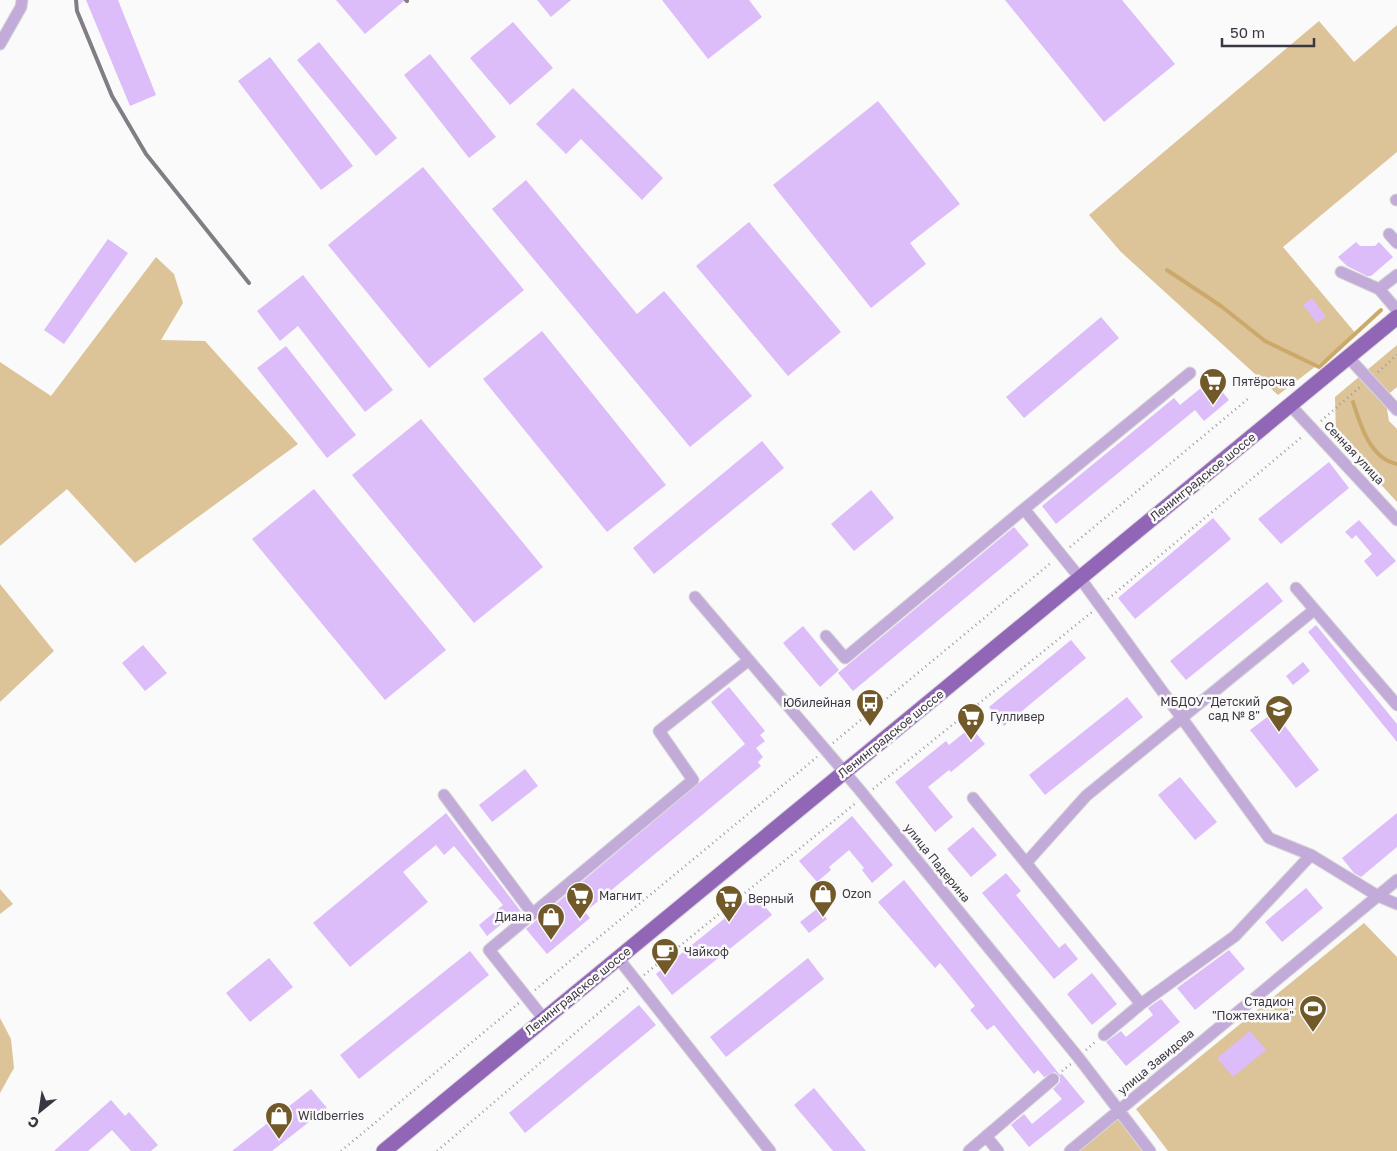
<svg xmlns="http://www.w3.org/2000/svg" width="1397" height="1151" font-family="'Golos Text',sans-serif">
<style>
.green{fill:#dcc498}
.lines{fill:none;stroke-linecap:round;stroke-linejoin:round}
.stream{stroke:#cba96a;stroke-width:4}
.building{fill:#dcbcf9}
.minor-casing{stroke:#d8d7d9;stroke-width:13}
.major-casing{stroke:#d8d7d9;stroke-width:17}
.path{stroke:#9b989e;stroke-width:2.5;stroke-dasharray:1 4;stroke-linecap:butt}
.minor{stroke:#c2abd8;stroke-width:11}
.major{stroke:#9266b7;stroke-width:15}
.rail{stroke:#807d84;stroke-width:4}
.labels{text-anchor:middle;stroke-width:5;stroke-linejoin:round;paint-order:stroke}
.poi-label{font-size:12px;fill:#3c3642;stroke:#fafafa;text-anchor:start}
.street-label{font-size:12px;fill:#3c3642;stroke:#fafafa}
</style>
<rect width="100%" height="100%" fill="#fafafa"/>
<path class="green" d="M1319,21l35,41 43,-37v127l-114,95 74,88 -79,60 -157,-143 -32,-37z
M156,257l18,17 9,29 -22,37 44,1 93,103 -163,119 -68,-74 -67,57v-184l51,34z
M1397,345v42l-12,10 4,24 8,8v73l-61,-66 -1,-39z
M0,584l54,67 -54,51z
M0,889l13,15 -13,10z
M1364,923l33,34v194h-229l-32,-42z
M0,1018l11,21 3,29 -14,25z
M1120,1110l30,41h-80z"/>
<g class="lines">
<path class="stream" d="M1167,270l54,36 44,35 54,26 62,-57
M1353,402c7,22 17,57 44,62"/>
</g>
<path class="building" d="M86,0h32l38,95 -26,11z
M336,0h69l-40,34z
M537,0h34l-20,17z
M662,0h87l13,17 -54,42z
M1005,0h117l53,64 -71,58z
M513,22l40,46 -43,37 -40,-47z
M319,42l78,96 -21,18 -79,-96z
M430,54l66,83 -27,21 -65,-83z
M270,57l83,109 -32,24 -83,-109z
M573,88l90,90 -21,22 -61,-61 -15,15 -30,-30z
M878,101l82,103 -50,39 16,21 -55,44 -98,-123z
M423,167l101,123 -95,78 -101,-123z
M526,180l111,134 27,-23 88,105 -62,51 -198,-238z
M749,222l92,110 -53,44 -92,-110z
M108,239l20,14 -64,91 -20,-14z
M1356,242l4,4h15l4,-4 14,15 -22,19h-4l-20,-10 -9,-9z
M303,275l90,115 -28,22 -67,-86 -18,15 -23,-30z
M1312,298l14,19 -9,6 -14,-18z
M1101,317l18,21 -95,80 -18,-21z
M542,331l124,154 -59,47 -124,-153z
M286,346l70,89 -29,23 -70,-90z
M1212,379l17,21 -25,21 -9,-11 -139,114 -14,-18 132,-108 6,7z
M421,419l122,148 -69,56 -122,-148z
M762,441l22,27 -130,106 -21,-26z
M1329,462l20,26 -68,56 -23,-25z
M314,489l132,161 -61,50 -133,-161z
M871,490l23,28 -40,33 -23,-27z
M1213,518l18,21 -96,80 -17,-21z
M1359,520l37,41 -19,16 -13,-16 8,-7 -16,-19 -4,4 -7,-7z
M1014,527l15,18 -176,146 -15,-18z
M1267,582l16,19 -97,79 -16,-19z
M1316,625l81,99v18l-89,-110z
M803,626l36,44 -19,17 -37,-44z
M1071,640l15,18 -82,68 -15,-19z
M143,645l24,28 -22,18 -23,-28z
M1303,662l7,9 -17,14 -7,-9z
M729,687l36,44 -5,4 5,6 -9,7 7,9 -5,5 3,4 -176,146 5,6 -43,36 -21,-25 219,-185 -34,-42z
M1127,697l16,20 -98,78 -16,-20z
M1274,712l45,58 -23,18 -46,-58z
M971,727l14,17 -34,28 -2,-2 -21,17 25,30 -18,15 -40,-50 51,-41 3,4z
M525,769l13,17 -46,36 -13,-17z
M1180,777l37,45 -22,18 -37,-45z
M446,813l76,100 -6,4 -2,-3 -27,22 -8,-11 24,-20 -49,-59 -10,9 -8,-10 -33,27 25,30 -78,65 -37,-44z
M1397,813v34l-36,30 -7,-4 -12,-15z
M852,816l41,49 -21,18 -10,-13 2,-2 -15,-18 -20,17 2,3 -14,12 -18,-21z
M973,827l24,28 -26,22 -24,-28z
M1006,873l15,18 -5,4 43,53 6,-5 13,16 -24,20 -72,-86z
M904,880l156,195 2,-1 23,28 -56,45 -18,-22 13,-11 8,10 30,-25 -9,-10 7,-7v-5l-5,-5 -11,5 -6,-7 -4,4 -40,-49 -7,5 -17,-20 5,-4 -35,-43 -5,5 -57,-66z
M1306,888l17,20 -41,34 -17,-20z
M755,894l17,21 -100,80 -16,-21z
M818,908l9,11 -18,14 -9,-11z
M1229,950l16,19 -50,41 -18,-22z
M470,951l19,24 -130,104 -19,-24z
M269,958l24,29 -43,35 -24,-29z
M808,958l16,21 -98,78 -16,-20z
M1092,973l25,31 -25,21 -25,-31z
M1161,999l19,23 -54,44 -20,-24 15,-11 5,6 27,-22 -5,-7z
M639,1005l17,20 -131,108 -16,-20z
M1250,1031l16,19 -33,27 -16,-19z
M814,1088l52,63h-33l-39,-46z
M311,1089l16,19 -55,43h-40z
M111,1100l14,16 4,-4 29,33 -7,6h-20l-19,-21 -24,21h-34z"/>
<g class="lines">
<defs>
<path id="minor" d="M0,44l21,-37 1,-7
M1396,200h1
M1389,234l8,9
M1341,272l38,17
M1397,275l-18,14 18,21
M1348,357l49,53
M1190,373l-166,136 56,69 189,260 42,17 67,41 19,8
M1290,405l107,115
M1296,588l101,117
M695,597l163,191 220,269 72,94
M826,636l19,22 179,-149
M444,795l88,118
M973,798l168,206
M1026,863l60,-67 228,-186
M618,958l152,193
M544,1019l-55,-69 204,-170 -34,-49 90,-71
M1104,1035l37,-31 94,-68 76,-81
M986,1136l12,15
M969,1151l84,-72
M1070,1151l327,-271"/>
<path id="major" d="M384,1151l1013,-834"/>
</defs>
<use href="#minor" class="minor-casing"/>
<use href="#major" class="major-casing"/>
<path class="path" d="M1378,372l19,-17
M1321,421l39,-34
M1070,547l179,-149
M1108,599l195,-163
M833,743l219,-181
M873,789l219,-177
M644,975l213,-173
M535,990l282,-233
M1086,1050l9,-8
M1062,1071l9,-7
M341,1151l178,-148
M437,1151l191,-163"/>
<use href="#minor" class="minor"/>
<use href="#major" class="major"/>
<path class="rail" d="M76,0l1,11 35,85 34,58 103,129
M406,0l1,1"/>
</g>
<defs>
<symbol id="supermarket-pin" viewBox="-11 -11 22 30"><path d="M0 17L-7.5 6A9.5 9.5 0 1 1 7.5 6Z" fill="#715929" stroke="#fafafa"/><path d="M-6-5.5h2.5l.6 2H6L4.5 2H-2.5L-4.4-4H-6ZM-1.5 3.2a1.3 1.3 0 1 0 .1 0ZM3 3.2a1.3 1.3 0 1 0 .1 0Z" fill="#fff"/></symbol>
<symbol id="bus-pin" viewBox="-11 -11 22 30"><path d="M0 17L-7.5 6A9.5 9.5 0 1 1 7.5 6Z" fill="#715929" stroke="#fafafa"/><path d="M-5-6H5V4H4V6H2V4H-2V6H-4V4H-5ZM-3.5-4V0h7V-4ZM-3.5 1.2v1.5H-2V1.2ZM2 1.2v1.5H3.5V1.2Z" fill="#fff"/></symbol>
<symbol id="school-pin" viewBox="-11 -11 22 30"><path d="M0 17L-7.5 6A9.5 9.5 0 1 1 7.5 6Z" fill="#715929" stroke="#fafafa"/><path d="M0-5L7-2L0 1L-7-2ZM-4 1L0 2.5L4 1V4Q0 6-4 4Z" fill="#fff"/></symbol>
<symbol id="shop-pin" viewBox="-11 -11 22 30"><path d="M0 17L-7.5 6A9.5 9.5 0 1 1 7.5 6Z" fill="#715929" stroke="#fafafa"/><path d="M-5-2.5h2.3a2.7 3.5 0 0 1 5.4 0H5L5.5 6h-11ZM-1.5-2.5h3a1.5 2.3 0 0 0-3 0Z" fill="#fff"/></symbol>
<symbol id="cafe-pin" viewBox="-11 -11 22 30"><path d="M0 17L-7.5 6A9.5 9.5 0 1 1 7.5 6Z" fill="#715929" stroke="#fafafa"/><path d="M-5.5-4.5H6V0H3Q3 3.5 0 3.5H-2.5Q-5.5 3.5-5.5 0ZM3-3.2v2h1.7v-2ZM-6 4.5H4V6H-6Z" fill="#fff"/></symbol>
<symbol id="stadium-pin" viewBox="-11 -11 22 30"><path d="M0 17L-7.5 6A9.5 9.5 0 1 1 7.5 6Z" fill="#715929" stroke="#fafafa"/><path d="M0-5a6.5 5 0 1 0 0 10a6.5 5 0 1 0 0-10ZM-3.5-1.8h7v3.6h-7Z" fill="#fff"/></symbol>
</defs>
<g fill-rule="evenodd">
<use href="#supermarket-pin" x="1197" y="366" width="32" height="43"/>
<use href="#bus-pin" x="854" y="687" width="32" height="43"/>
<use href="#school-pin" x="1263" y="693" width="32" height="43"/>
<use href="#supermarket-pin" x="955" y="701" width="32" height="43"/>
<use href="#shop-pin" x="807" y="878" width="32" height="43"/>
<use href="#supermarket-pin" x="564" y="880" width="32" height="43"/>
<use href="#supermarket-pin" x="713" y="883" width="32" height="43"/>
<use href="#shop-pin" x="535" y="901" width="32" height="43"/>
<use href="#cafe-pin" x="649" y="936" width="32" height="43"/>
<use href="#stadium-pin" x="1297" y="993" width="32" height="43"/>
<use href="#shop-pin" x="263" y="1100" width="32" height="43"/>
</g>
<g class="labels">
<g class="poi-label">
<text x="1232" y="386">Пятёрочка</text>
<text x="1260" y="706" text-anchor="end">МБДОУ "Детский<tspan x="1260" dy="14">сад № 8"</tspan></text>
<text x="851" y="707" text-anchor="end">Юбилейная</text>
<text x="990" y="721">Гулливер</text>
<text x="842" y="898">Ozon</text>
<text x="599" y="900">Магнит</text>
<text x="748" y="903">Верный</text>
<text x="532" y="921" text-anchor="end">Диана</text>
<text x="684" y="956">Чайкоф</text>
<text x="1294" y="1006" text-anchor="end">Стадион<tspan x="1294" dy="14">"Пожтехника"</tspan></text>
<text x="298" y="1120">Wildberries</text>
</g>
<g class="street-label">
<text transform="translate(1354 453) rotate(47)" y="4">Сенная улица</text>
<text transform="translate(1203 477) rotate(-39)" y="4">Ленинградское шоссе</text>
<text transform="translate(891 734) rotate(-39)" y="4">Ленинградское шоссе</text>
<text transform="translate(937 863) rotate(51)" y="4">улица Падерина</text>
<text transform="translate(578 991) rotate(-39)" y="4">Ленинградское шоссе</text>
<text transform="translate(1156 1062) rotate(-40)" y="4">улица Завидова</text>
</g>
</g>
<g transform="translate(40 1111) rotate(210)" stroke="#fafafa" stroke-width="4" paint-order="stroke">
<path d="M0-4L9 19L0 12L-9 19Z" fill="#3c3642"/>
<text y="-8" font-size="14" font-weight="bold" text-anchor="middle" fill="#3c3642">С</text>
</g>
<path d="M1222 38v8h92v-8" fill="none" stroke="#3c3642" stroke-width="2.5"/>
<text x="1230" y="38" font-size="15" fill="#3c3642" stroke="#fafafa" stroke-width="4" paint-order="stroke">50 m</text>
</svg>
